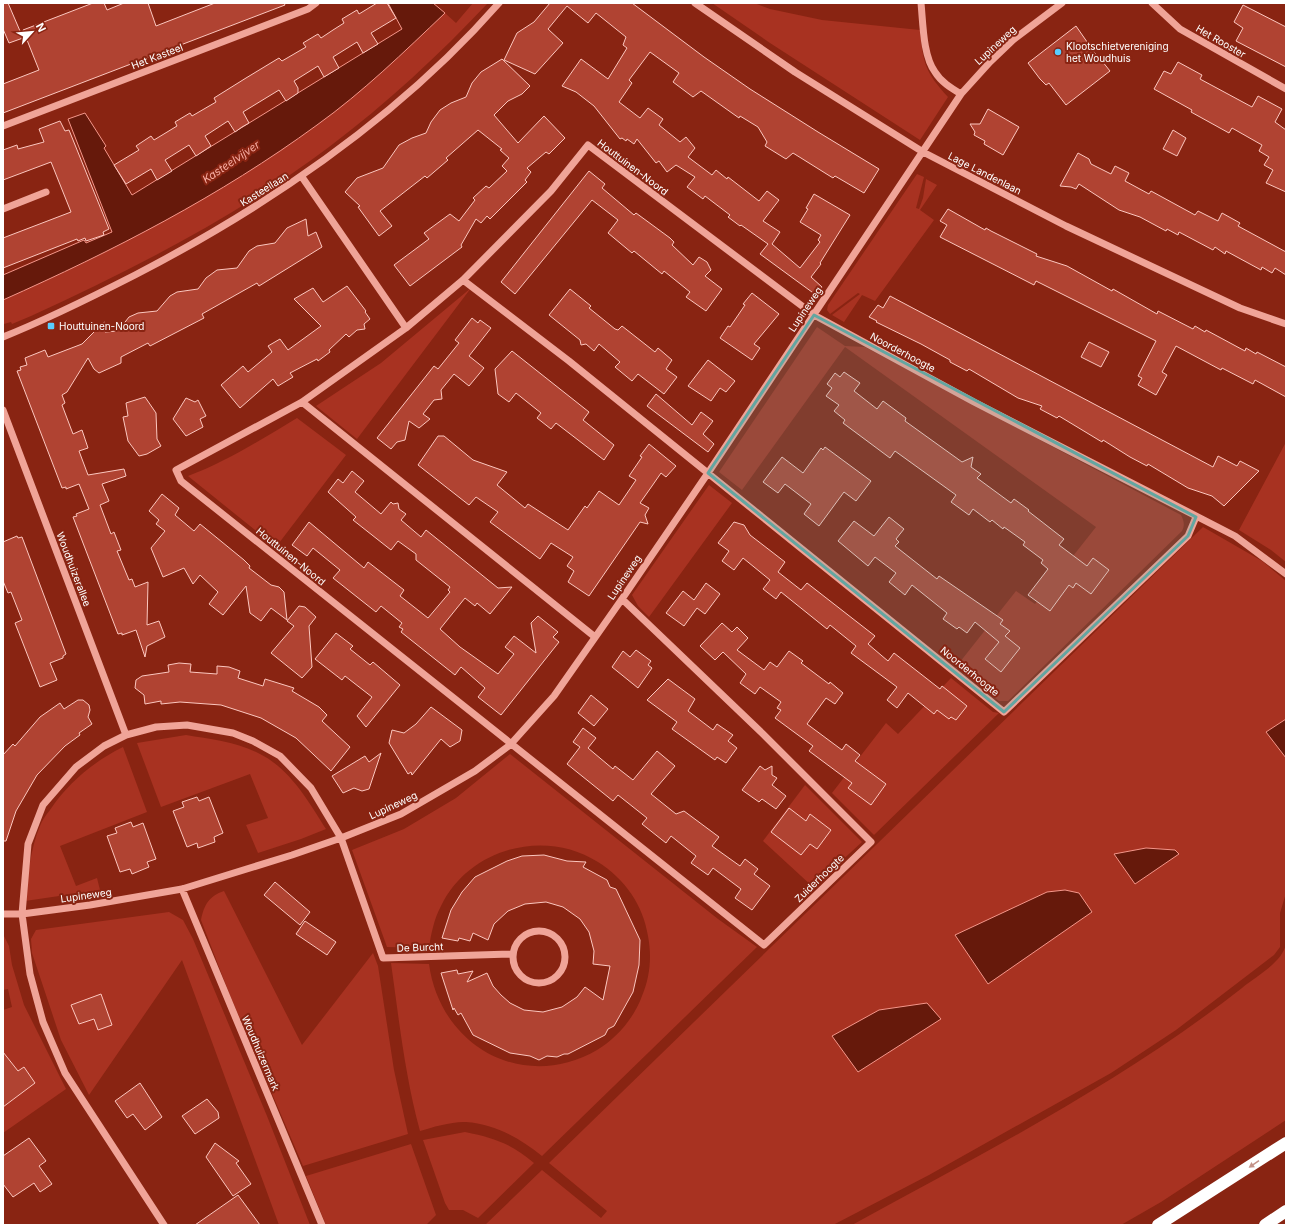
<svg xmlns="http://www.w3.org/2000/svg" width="1289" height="1228" font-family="Inter,sans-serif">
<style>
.green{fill:#a83221;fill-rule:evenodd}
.water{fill:#66190b;stroke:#f4968a}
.building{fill:#b04332;stroke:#fcc7bf}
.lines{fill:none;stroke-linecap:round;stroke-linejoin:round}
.minor{stroke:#f0a498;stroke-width:7}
.highway{stroke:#fff;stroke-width:12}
.oneway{fill:#c49288}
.marked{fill:#63a6a1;fill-opacity:0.2;stroke:#63a6a1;stroke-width:3;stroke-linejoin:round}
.poi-dot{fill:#58cdff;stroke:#892412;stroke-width:1.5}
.labels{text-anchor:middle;stroke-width:4;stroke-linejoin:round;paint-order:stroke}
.street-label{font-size:10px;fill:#fff;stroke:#892412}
.poi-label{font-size:10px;fill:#fff;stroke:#892412;text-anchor:start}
.water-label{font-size:11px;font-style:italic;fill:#f8aea4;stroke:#892412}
</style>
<rect width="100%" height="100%" fill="#892412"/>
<path class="green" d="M473,3h15c-49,52 -102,101 -159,144 -92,69 -195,122 -298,169l-19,8 -1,-2 -7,2 -1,-24c110,-49 217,-105 314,-175 46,-33 87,-73 128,-112l11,10z
M712,3h42l16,6 52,11 98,10c3,33 5,42 28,67l-28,43 -150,-97z
M917,174l7,3 -8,31 3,1 4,-11 3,-19 11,6 -17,25 14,10 -59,81 -13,-6 -18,27 -12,-7 28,-21 -2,-1 -28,21 -3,-4 1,-5z
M471,288l-114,151 -41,-33 65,-43z
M817,327l28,19 20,1 316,168c3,6 4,10 1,16l-174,170h-9l-43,-34 60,-76 19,13 61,-77 -251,-180 -103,143 -23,-18z
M297,418l49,37 -70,92 -88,-71c38,-14 74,-37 109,-58z
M1286,442v120l-15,-12 -32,-20z
M709,485l23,18 -83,114 -11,-11 -6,-11z
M1203,527l59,34 24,20v138l-20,13 20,26v135l-6,20v34l-6,8 -98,75 -65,43 -182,102 -96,50h-348l57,-55 59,48 6,-7 -58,-48zM1146,848l33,6 -44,30 -21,-30z
M951,678l42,34 6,1 -125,122 -42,-42 54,-70 12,11z
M186,735c24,4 52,7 74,19 30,15 49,48 66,75l-25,10 -43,14 -12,-28 22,-7 -18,-44 -89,33 -24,-64z
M123,747l24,65 -87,34 16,40 21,-8 3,12 -75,11c3,-25 5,-51 15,-75 2,-6 6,-11 10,-16 18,-27 43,-48 73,-63z
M510,754l208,165 39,28 -215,209c-22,-18 -47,-32 -76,-34 -12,-1 -34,5 -46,9 -15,-55 -21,-111 -29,-168l38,1c11,82 94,129 168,86 20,-12 37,-32 45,-54 8,-19 10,-39 6,-60 -5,-31 -23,-57 -50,-74 -53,-34 -129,-14 -157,44 -7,13 -10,28 -12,42l-42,-1 -35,-97 52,-21 52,-31z
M805,785l57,57 -49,45 -50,-46z
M224,891l78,154 71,-92 5,13 16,104 14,64 -105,32 -74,-173 -28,-73c3,-15 8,-24 23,-29z
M169,912l14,8 10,19 74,177 43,109h-31l-97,-265 -93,135 -28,-55 -29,-87 -1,-14 5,-9z
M3,934l6,12 3,19 12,40 42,84 -63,44v-30l2,2 30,-22 -11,-16 -6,4 -13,-16 -2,2v-47l9,-3 -4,-18 -5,1z
M1286,944v176l-125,82 -40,23h-269c134,-73 270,-143 390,-237 14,-12 40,-25 44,-44z
M465,1132c29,6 45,11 69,31l-56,55 -15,-8h-14l-4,-7 -22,-63z
M411,1144l25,71 -10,10h-100l-20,-49z"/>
<path class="water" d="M388,3h45l12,10c-41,39 -82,79 -128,112 -97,71 -204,126 -314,175v-25l81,-35 2,3 26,-11 -44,-113 17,-6 21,33 -2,2 28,47 270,-166z
M1286,719v39l-20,-26z
M1146,848l29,2 4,4 -44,30 -21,-30z
M1065,890l14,3 13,19 -104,72 -33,-49 92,-43z
M927,1003l14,16 -83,53 -26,-36 47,-26z"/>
<path class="building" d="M3,3h5l15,35 -14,5 -6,-14z
M93,3h11l3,7 17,-7h24l8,23 59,-23h69l1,2 -282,108v-29l36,-14 -16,-40z
M377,3h10l9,15 -25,15 7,11 -15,9 -6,-11 -24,15 6,11 -15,9 -6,-11 -24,15 4,7v5l-12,8 -7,-11 -36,22 6,11 -7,4 -7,5 -7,-11 -23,15 6,10 -15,10 -7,-11 -24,15 7,11 -15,9 -6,-11 -25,15 -12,-19 25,-15 -3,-4 15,-10 3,4 23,-14 -2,-4 15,-9 2,3 24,-14 -2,-4 32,-20 33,-20 3,3 24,-14 -3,-4 15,-9 3,4 12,-8 11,-7 -2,-4 15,-9 2,4z
M550,3h82l72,54 46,32 68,43 61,37 -15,24 -29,-17 -2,2 -40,-25 -7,6 -21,-13 2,-4 -9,-15 -18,-11 -1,2 -38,-27 -8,6 -20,-15 6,-9 -29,-21 -21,28 3,3 -13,19 21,16 8,-10 15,11 -4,6 21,17 6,-5 9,11 -7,9 24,18 4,-5 11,9 1,-2 31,24 8,-10 12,9 -16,21 17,11 -8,12 28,24 20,-26 -2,-2 3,-5 -21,-13 8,-13 -2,-1 8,-14 36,21 -30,48 1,1 -10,13 11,10 -6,8 -56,-41 8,-10 -27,-19 -1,1 -12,-9 2,-2 -25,-19 -2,3 -16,-12 8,-10 -19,-12 -9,7 -8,-11 -3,2 -19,-24 -3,5 -7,-5 -1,2 -4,-3 -2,1 -26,-33 -18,-14 -14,-6 19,-27 27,20 19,-31 -4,-3 3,-8 -30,-24 -8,10 -21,-17 -19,23 15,14 -28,31 -31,-14 13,-27 17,-11z
M1243,5l43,22v40l-50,-26 7,-13 -9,-6z
M1076,26l25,36 1,-1 8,10 -44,34 -17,-22 -3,2 -6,-6 -12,-16z
M502,59l28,27 -8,8 -14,7 -14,14 24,28 26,-27 21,22 -16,16 -3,-2 -19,16 4,4 -6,8 2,2 -37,37 -3,-3 -6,7 -5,-4 -15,26 1,2 -52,39 -16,-21 35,-26 -5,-6 26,-19 9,7 16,-21 -2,-2 13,-12 3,2 18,-17 -5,-5 7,-8 -9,-8 2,-1 -24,-19 -32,28 2,2 -21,18 -2,-2 -45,35 12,15 -13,10 -21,-29 2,-1 -15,-14 12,-14 26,-10 16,-23 13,-7 14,-5 5,-11 9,-12 11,-7 15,-6 6,-14 9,-11z
M1178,62l24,13 -2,4 52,28 6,-11 24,13 -7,13 11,8v62l-20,-9 7,-13 -9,-5 5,-8 -10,-6 3,-6 -30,-17 -3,5 -38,-21 1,-2 -38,-21 10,-18 7,3z
M988,109l31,18 -16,28 -19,-11 1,-3 -11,-6 1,-3 -5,-8h10z
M60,121l5,10 4,-1 40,99 -6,3 1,3 -18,6 -1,-3 -7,3 -1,-2 -74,29v-30l68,-26 -20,-50 -48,18v-30l14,-5 1,4 26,-7 -5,-13z
M1173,130l13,8 -9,18 -14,-7z
M1078,153l11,6 2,5 20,10 4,-8 14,7 -4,8 24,13 2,-3 44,24 3,-4 20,10 4,-8 18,10 -2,3 48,26v23l-11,-7 -3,5 -10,-6 -1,3 -35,-19 -1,3 -10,-7 -2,3 -34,-18 -1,3 -11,-6 -1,2 -26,-14 -21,-7 -40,-26 -3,5 -5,-2 -11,-1z
M589,171l16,13 -3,4 32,27 2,-2 34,25 4,4 -2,3 21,20 6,-8 8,5 4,8 -6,6 17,13 -16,22 -20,-14 4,-5 -26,-21 -2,3 -28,-23 -2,2 -24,-20 10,-13 -26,-20 -77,94 -14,-12z
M948,209l37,21 1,-2 5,3 46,23 -1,2 31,10 45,25 1,-2 44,25 1,-3 35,18 2,-3 10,6 1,-2 39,21 1,-3 10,6 1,-2 29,15v30l-31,-17 -2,4 -31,-16 -1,2 -45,-24 -14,26 5,3 -11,20 -18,-10 4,-7 -4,-2 18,-35 -120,-60 -2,4 -94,-48 7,-12 -7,-4z
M306,219l2,17 8,-4 6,15 -63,39 -2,-3 -55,31 2,4 -54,28 -2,-3 -27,14v6l-22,10 -5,-4 -6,-11 -21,34 -5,3 3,8 -3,2 11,29 9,-4 6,18 -9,3 9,24 36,-6 2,7 -24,8 7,17 -9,4 11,29 3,-2 7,18 -4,1 12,29 3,-1 3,8 13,-5 -1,43 12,-4 6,16 -18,9 -2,11 -9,-27 -14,5v-2l-4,1 -45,-117 4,-1 -1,-2 13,-5 -10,-25 -13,5v-2l-4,1 -45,-117 4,-1 -1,-3 7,-2 -2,-7 20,-8 3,7 34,-13 22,-22 5,3 -4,7 13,-1 11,-14 9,-4 19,-2 13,-15 7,-4 21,-3 8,-11 11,-8 20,-2 12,-17 8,-5 18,-3 12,-15z
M347,286l19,25 -1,1 5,7 -6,5 1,5 -8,1 -8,7 -3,-3 -17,16 1,2 -12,9 -1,-2 -27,14 3,4 -15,9 -5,-7 -33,29 -19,-23 22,-19 5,6 24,-20 -4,-6 12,-7 8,11 33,-24 -27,-27 19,-11 10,14z
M570,289l21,17 -2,2 26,21 3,1 4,-4 33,26 3,-4 14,12 -6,9 11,8 -13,17 -26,-20 -6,7 -17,-14 5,-5 -21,-18 -5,7 -8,-7 -5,1 -1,-5 -31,-25z
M752,293l27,21 -25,30 6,4 -8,12 -32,-22 8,-12 2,1 15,-22 -2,-1z
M890,296l323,171 5,-11 19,10 3,-5 19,10 -35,35 -12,-10 -24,-8 -40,-24 -1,2 -17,-9 -27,-17 -1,2 -43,-26 -2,2 -17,-9 2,-3 -24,-8 -49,-29 -2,2 -17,-9v-2l-29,-16 -45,-22 1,-1 -8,-4 9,-12 5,3z
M472,318l6,5 2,-3 11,8 -22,28 15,12 -15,18 -15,-12 -13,16 1,9 -8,1 -11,14 7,5 -11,9 -10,-7 -4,19 -8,2 -6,7 -14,-11 57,-72 4,3 21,-26 -4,-3z
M1089,342l20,10 -8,15 -20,-10z
M512,351l77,61 -6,8 31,25 -10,15 -48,-37 -5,6 -14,-11 4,-5 -25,-20 -7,9 -11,-8 -3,-25z
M708,360l27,21 -9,11 -6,-4 -9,13 -23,-15z
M844,372l16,11 -6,8 23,18 6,-8 23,17 -1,3 57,41 11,-5 -2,10 10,7 -4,4 34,25 3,-4 15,11 -1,1 36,28 -5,6 28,21 6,-8 16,12 -18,24 -15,-11 -3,5 -4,-3 -19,26 -22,-16 20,-26 -7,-6 2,-3 -20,-15 2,-3 -21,-15 -1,2 -11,-9 -2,2 -17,-13 -4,6 -18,-13 5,-7 -61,-44 -5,7 -47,-35 2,-3 -11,-9 5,-6 -13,-9 6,-8 -5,-4 8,-11 5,4z
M656,394l36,31 9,-13 12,9 -10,13 11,10 -6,8 -61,-46z
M145,397l11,16 1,26 4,7 -14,8 -8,2 -11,-15 -5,-24 5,-1 -2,-13z
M186,398l9,4 3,-2 8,16 -6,3 3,8 -17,9 -13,-17z
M438,436h6l29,24 34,12 -10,13 28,23 3,-4 40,26 17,-24 2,2 12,-17 20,14 17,-25 -7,-4 13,-19 -2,-1 9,-12 27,22 -10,11 -5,-4 -9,13 -12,17 9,5 -4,7 3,9 -8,-2 -51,74 -21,-14 6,-11 -7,-5 6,-9 -22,-14 -11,16 -50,-37 8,-10 -22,-15 -7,8 -51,-40z
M825,447l46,34 -15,20 -12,-9 -25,34 -15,-12 7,-10 -26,-20 -7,9 -15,-11 19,-25 21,16 18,-25 2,2z
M352,471l12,10 -9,11 26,22 10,-12 2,2 5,-1 1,6 7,5 -5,6 20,17 5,-7 72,58 14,-1 -22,27 -13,-11 -2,3 -10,-8 -25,31 20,18 38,27 16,-20 -9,-7 9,-11 22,17 -5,-30 7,-7 20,16 -5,5 6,5 -58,73 -23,-18 7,-9 -24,-21 -6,8 -54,-43 2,-3 -4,-2 3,-4 -21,-17 -5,6 -43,-34 7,-8 -27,-22 -6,8 -15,-11 17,-23 55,46 4,-6 36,28 -4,6 28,22 22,-26 -2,-2 2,-3 -34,-27v-6l-18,-13 -7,9 -38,-30 3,-3 -28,-25 10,-13 5,4z
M162,494l17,14 -4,7 19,16 6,-7 44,36 6,6 -1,2 22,17 8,2 5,5 3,28 -16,-12 -10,13 -11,-8 -4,-27 -23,29 -14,-11 9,-12 -18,-17 -7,9 -9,-16 -21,9 -12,-29 14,-17 -9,-7 3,-4 -10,-9z
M889,517l15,12 -8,10 3,3 -4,4 42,33 2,-3 64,44 -3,4 10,7 -5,5 15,12 -19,24 -16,-13 14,-17 -24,-20 -8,11 -8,-6 -2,2 -14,-10 4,-6 -35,-28 -7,10 -16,-13 7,-9 -21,-16 -7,9 -30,-25 16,-20 20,15z
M734,522l10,3 6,10 35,27 -7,10 23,18 6,-7 68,53 -7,8 20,17 6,-8 46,36 2,-3 25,20 -11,14 -5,-3 -2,2 -12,-9 -3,4 -26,-21 -11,15 -10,-8 10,-13 -46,-34 5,-7 -26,-21 -3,4 -46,-37 -5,7 -13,-10 7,-9 -27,-22 -9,12 -12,-9 7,-10 -11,-8z
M17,536l1,2 4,-1 44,117 -3,2v2l-13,5 7,17 -17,7 -25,-64 7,-3 -11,-28 -3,1 -5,-12v-39z
M706,583l14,11 -15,20 -8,-6 -13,18 -18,-13 17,-22 11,9z
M299,606l6,1 11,10 -7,9 3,41 -10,11 -31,-25 23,-27 -7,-5z
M722,623l10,9 5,-5 11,11 -11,12 27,20 6,-8 7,5 12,-16 14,10 -2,2 28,21 1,-2 13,11 -8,11 -9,-6 -19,26 35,26 4,-6 14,11 -5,6 31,23 -15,21 -23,-17 4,-5 -43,-32 4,-5 -38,-28 6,-8 -4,-2 4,-6 -21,-15 -5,7 -15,-11 6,-9 -23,-22 -8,8 -15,-14z
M336,633l17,13 -3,3 20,16 3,-3 27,23 -34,42 -9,-11 15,-19 -27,-21 -3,4 -27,-21z
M636,650l15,11 -3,4 4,3 -14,20 -26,-21 11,-16 7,6z
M179,663l12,1 -1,8 27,2v-8l12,1 11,4 -2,7 25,8 2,-7 29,9 -2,3 27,16 8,8 -5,6 28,26 -19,24 -35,-33 -35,-20 -40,-13 -41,-3 -19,2v-3l-16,3 -1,-9 -9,-7 1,-8 6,-4 27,-4 -1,-7z
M668,679l27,20 -7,12 25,19 4,-6 16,11 -5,6 9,7 -11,15 -9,-6 -2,3 -43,-31 5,-7 -30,-22z
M591,695l17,14 -14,17 -16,-13z
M78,700h5l6,5 1,5 -2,7 4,7 -13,9 1,2 -15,11 -28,29 -21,36 -10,30h-3v-86l10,-11 2,2 25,-29 20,-14 4,6z
M431,707l31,23 -2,11 -10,6 -9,-8 -29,36 -1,-3 -3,2 -19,-31 3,-13 12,3 12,-9z
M583,728l13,10 -8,10 25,21 2,-3 18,14 24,-29 18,15 -24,28 25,20 8,-3 35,26 -7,9 28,20 5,-7 13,10 -4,5 16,12 -18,24 -17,-12 6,-9 -28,-21 -5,7 -17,-12 5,-7 -25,-20 -5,7 -24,-19 5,-6 -29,-23 -5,6 -46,-37 13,-17 -7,-5z
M381,753l-12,36 -7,2 -8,-3 -11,5 -11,-17 33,-20 4,6z
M760,766l5,4 7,-4v9l5,3 -5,7 14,11 -10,13 -14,-10 -3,3 -17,-12z
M197,797l2,4 10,-4 14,36 -9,4 1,5 -17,6 -1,-5 -10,4 -14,-36 11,-4 -2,-5z
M789,808l17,13 4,-7 21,16 -14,19 -7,-5 -9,11 -30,-23z
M131,822l2,5 10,-4 13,36 -9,3 2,5 -17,7 -2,-5 -10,3 -13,-36 10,-3 -2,-5z
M544,855l23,6 19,1 -3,5 24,13 3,7 6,2 24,51 -1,25 -6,27 -19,34 -6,3 -3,6 -37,19h-4l-7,3 -10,-1 -8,4 -9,-4 -20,-3 -37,-18 -12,-22 -3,2 -4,-7 -1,2 -12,-37 16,-3 1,4 15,-3 -6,11 20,-9 6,13 8,9 9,8 14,7 19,2 19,-5 15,-10 8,-10 18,13 7,-34 -17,-2 1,-13 -5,-19 -9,-13 -17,-12 -17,-5 -21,2 -17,7 -14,13 -6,16 -15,-7 -3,8 -11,-3 -1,3 -16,-3 9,-28 11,-18 13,-15 32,-16 15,-5z
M275,882l35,30 -10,13 -36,-30z
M305,921l31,21 -9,13 -31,-21z
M101,994l11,31 -14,5 -4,-11 -15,5 -8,-19z
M3,1052l15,19 6,-4 11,16 -32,24z
M140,1083l22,34 -17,13 -12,-16 -6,4 -12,-17z
M207,1099l11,13 1,6 -24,16 -13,-18z
M29,1138l17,23 -7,5 13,18 -12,8 -6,-9 -21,14 -10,-13v-28z
M215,1143l24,18 -3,2 15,21 -18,12 -27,-39z
M238,1195l22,30h-65z"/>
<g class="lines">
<path class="minor" d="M695,3l100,69 128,80 143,74 174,82 46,16
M921,3c2,20 2,53 14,69 6,10 16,16 26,22
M1152,3l28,26 106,60
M3,126l305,-117 8,-6
M302,177l104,151
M3,209l43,-17
M463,280l106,81 435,351 184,-176 8,-19
M3,337c45,-18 89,-40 132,-62 135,-70 263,-157 364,-272
M302,402l293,235
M3,410l123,325
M622,599l141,135 108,108 -107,103 -583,-464 -5,-11 126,-68 104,-74 57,-48 88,-89 37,-46 226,170 160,87 261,134 51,38
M182,889l140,336
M3,914h19l68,-9 92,-16 110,-34 49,-17 60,-24 74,-43 35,-26 44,-49 68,-97 86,-126 253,-379 29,-32 23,-22 49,-37
M513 957a26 26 0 1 1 52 0a26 26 0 1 1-52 0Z
M164,1225l-99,-152 -22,-51 -13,-48 -8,-60 6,-70 15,-39 33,-38 28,-21 22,-11 30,-8 31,-2 46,8 20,8 27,15 31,32 30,50 42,120 130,-4"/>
<path class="highway" d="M1158,1225l128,-82
M1265,1225l21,-14"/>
</g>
<defs><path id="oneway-solid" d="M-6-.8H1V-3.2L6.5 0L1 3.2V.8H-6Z"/></defs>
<use class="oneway" href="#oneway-solid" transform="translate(1254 1164) rotate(146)"/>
<path class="marked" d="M814,315l382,202 -8,19 -184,176 -296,-239z"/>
<g class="poi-dot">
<circle cx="1058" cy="52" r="4"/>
<rect x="47" y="322" width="8" height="8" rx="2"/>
</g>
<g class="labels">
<g class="street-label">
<text transform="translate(1221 41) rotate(30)" y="4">Het Rooster</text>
<text transform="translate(995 45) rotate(-43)" y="4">Lupineweg</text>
<text transform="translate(157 56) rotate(-21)" y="4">Het Kasteel</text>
<text transform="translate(633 167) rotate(37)" y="4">Houttuinen-Noord</text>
<text transform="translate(985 173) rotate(27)" y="4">Lage Landenlaan</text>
<text transform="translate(264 189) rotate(-32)" y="4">Kasteellaan</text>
<text transform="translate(805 309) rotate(-56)" y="4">Lupineweg</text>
<text transform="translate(903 352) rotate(28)" y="4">Noorderhoogte</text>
<text transform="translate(291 556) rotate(39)" y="4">Houttuinen-Noord</text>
<text transform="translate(74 569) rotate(69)" y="4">Woudhuizerallee</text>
<text transform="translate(624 577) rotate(-56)" y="4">Lupineweg</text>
<text transform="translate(970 671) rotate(39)" y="4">Noorderhoogte</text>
<text transform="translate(393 805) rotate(-25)" y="4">Lupineweg</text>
<text transform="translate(819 878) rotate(-44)" y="4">Zuiderhoogte</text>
<text transform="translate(86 895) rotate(-8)" y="4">Lupineweg</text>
<text transform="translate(420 947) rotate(-2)" y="4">De Burcht</text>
<text transform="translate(261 1053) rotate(67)" y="4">Woudhuizermark</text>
</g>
<g class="poi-label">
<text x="1066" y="50">Klootschietvereniging<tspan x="1066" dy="12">het Woudhuis</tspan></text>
<text x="59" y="330">Houttuinen-Noord</text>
</g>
<g class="water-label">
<text transform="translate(231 162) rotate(-34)" y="4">Kasteelvijver</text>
</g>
</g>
<rect width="1289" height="1228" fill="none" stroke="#ffffff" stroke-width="8"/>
<g transform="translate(32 32) rotate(63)" stroke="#892412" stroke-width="3" paint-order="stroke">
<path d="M0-3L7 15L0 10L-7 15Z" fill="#ffffff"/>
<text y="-6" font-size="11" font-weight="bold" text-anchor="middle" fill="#ffffff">N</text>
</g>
</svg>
